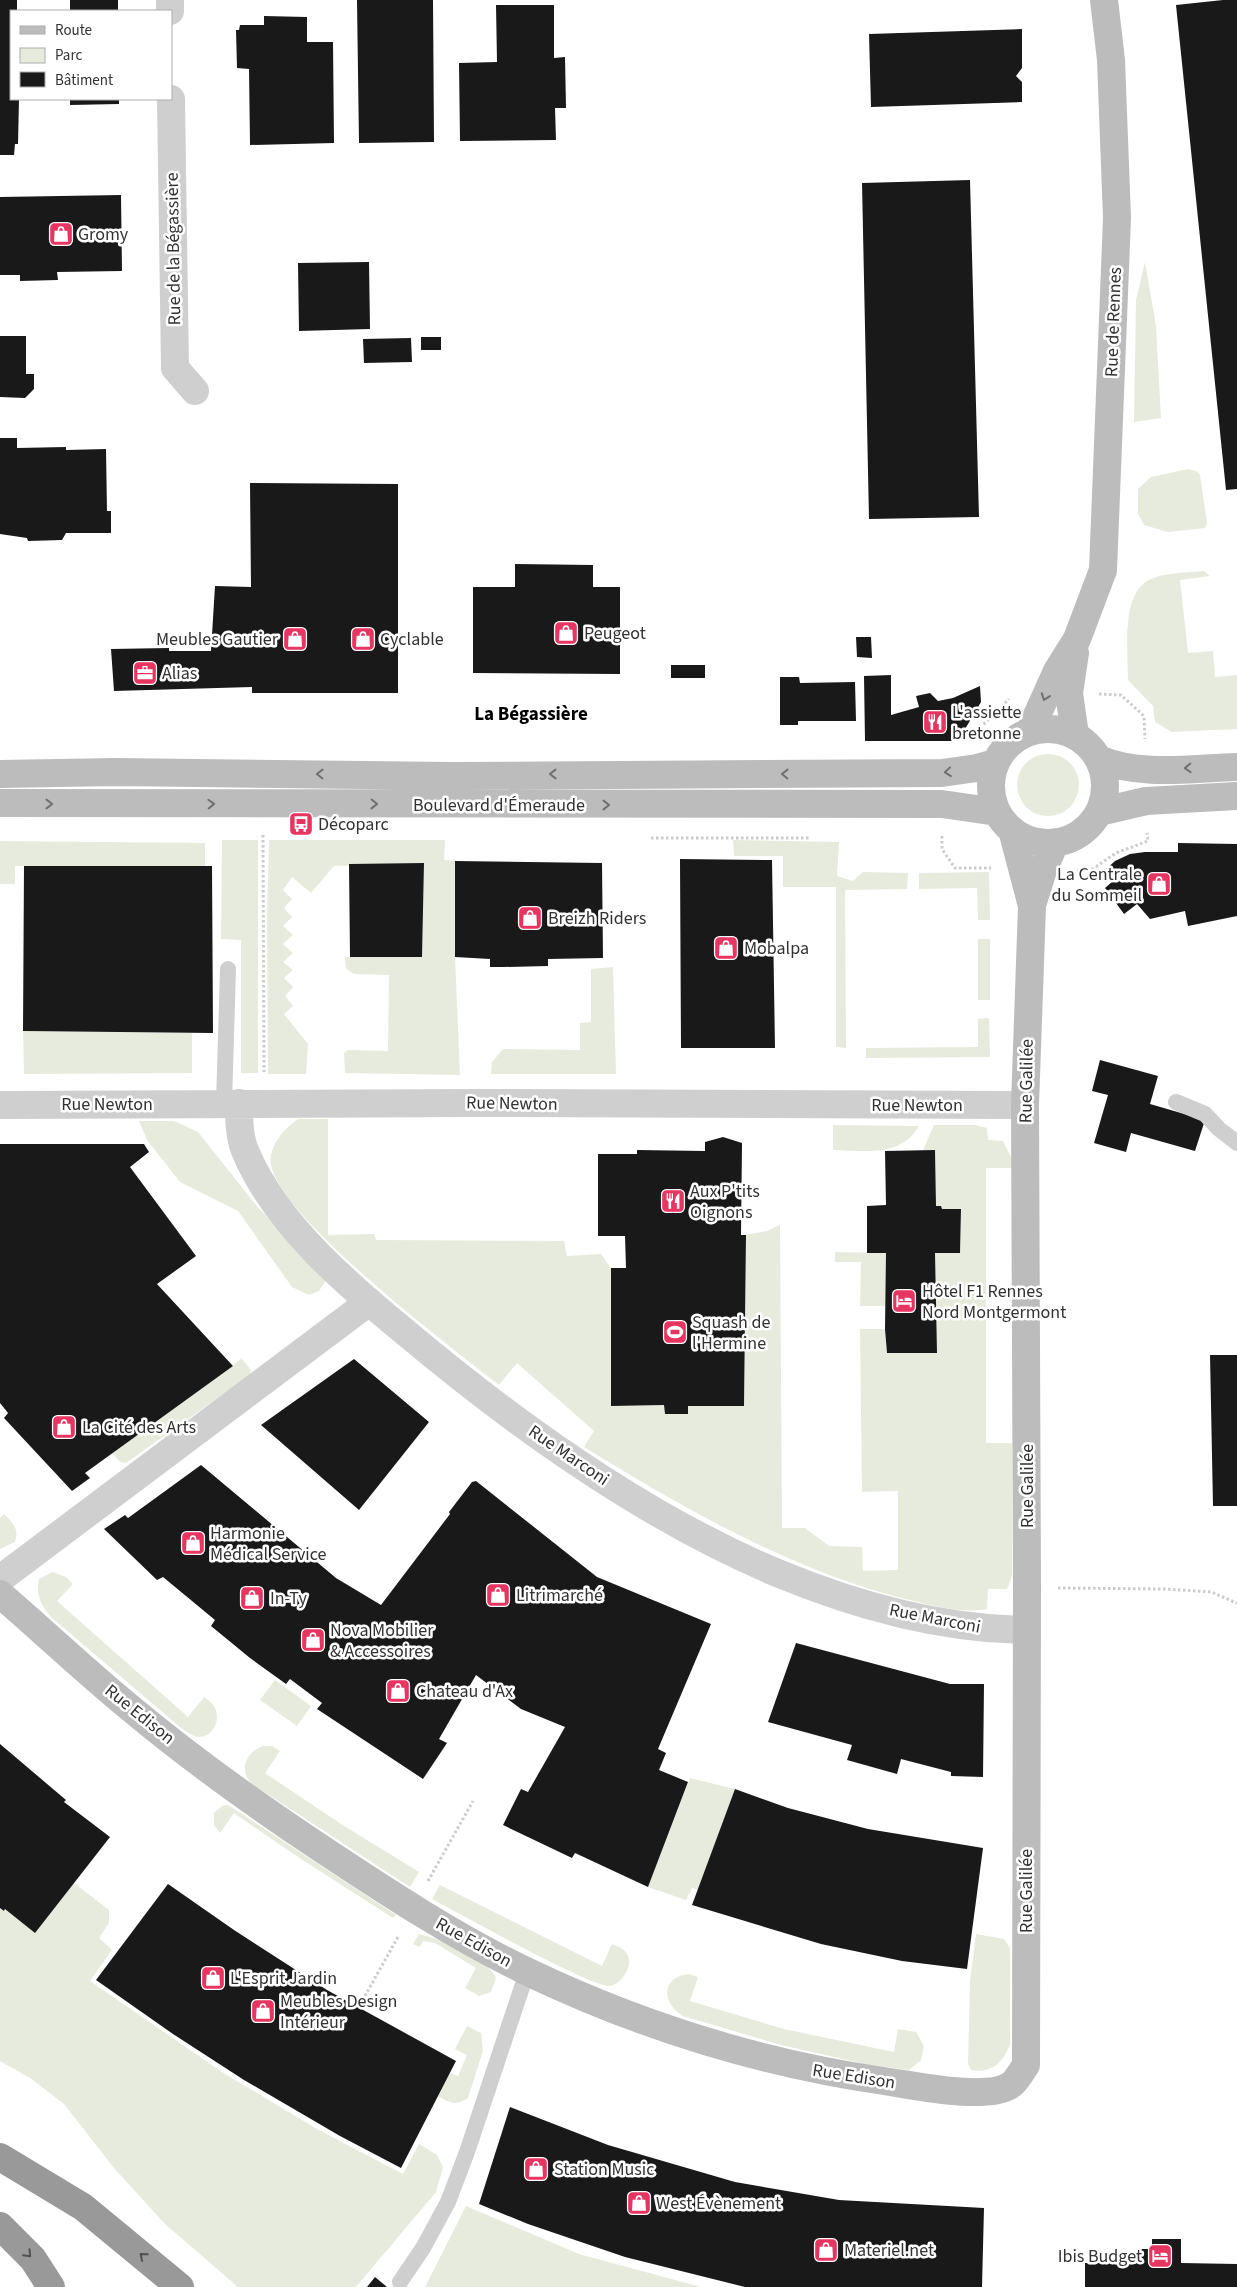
<svg xmlns="http://www.w3.org/2000/svg" width="1237" height="2287" font-family="'Source Sans 3',sans-serif">
<style>
.green{fill:#e7ebdd}
.building{fill:#191919}
.lines{fill:none;stroke-linecap:round;stroke-linejoin:round}
.path{stroke:#ccc;stroke-width:3;stroke-dasharray:2.5 2.5;stroke-linecap:butt}
.lane{stroke:#cfcfcf;stroke-width:16}
.street{stroke:#cfcfcf;stroke-width:28}
.secondary{stroke:#bcbcbc;stroke-width:28}
.highway{stroke:#999;stroke-width:28}
.oneway{stroke:#707070}
.oneway2{stroke:#515151}
.labels{text-anchor:middle;stroke-width:5;stroke-linejoin:round;paint-order:stroke}
.poi-label{font-size:18px;fill:#323232;stroke:#fff;text-anchor:start}
.street-label{font-size:18px;fill:#323232;stroke:#fff}
.neighbourhood-label{font-size:19px;font-weight:bold;fill:#000;stroke:#fff}
</style>
<rect width="100%" height="100%" fill="#fff"/>
<path class="green" d="M1145,262l11,64 5,92 -27,4 2,-122z
M1188,469l8,2 4,4 7,48 -2,5 -37,4 -24,-7 -6,-11v-25l13,-12z
M1204,571l6,5 -30,4 8,73 25,-2 2,26 22,-2v54l-65,3 -17,-10 -2,-16 -25,-26c0,-26 -8,-89 23,-101 16,-7 36,-6 53,-8z
M1017 785a31 31 0 1 1 62 0a31 31 0 1 1-62 0Z
M222,840h36v233h-17v-133l-20,-1z
M269,840h176l-1,20 11,1v96l5,118 -115,-2 -1,-20 4,-3 40,1 1,-76 -35,-1 -8,-5 -1,-12h77l2,-94 -90,3 -23,27 -19,-16 -9,13 9,9 -8,9 8,9 -9,9 10,9 -10,9 10,9 -10,9 10,8 -9,8 9,9 -8,9 8,10 -9,8 24,30 -2,30h-38l-1,-157z
M733,840l106,2 -2,34 16,5 10,-9 45,1 -1,16 -62,1 1,158 -10,-1v-160h-53v-31h-49z
M0,841l205,2v23h-190v18h-15z
M989,872l1,48h-12l-1,-32 -58,1v-16z
M978,939h12v61h-12z
M613,967l3,107h-125l1,-12 11,-13 77,1v-27l11,-1v-53z
M989,1018l1,39 -124,1v-10l112,-1v-28z
M23,1031l169,2v40l-168,1z
M298,1119h30v116l46,-1 2,6 188,1 3,15 34,-2 10,14v138l53,-1 1,9h23v-8h56l2,-171 21,-4 13,-6 2,303h23l24,18 33,1 1,24 35,-1v-79l-36,1 -2,-163h25l2,24h49l-1,-100 25,-1 1,-42 -19,-1 -1,-3h-5l-1,-56h-12l11,-25h41l12,3 1,12 15,1 9,18v9h-26v275h26v133l-5,13h-19l-1,20c-27,5 -56,-4 -82,-10 -116,-30 -220,-90 -321,-152l10,-16 -77,-68 -18,22c-46,-36 -219,-167 -228,-220 -3,-19 13,-36 27,-46z
M139,1121h35l24,11 58,73 70,75 -7,11 -10,4 -17,-8 -54,-76 -58,-29 -33,-42z
M833,1125l86,1c-18,31 -53,25 -86,24z
M835,1252l51,1v53h-26l1,-44h-26z
M241,1358l10,12 -1,5 -124,88 -6,-1 -8,-9 121,-87z
M4,1514c10,10 15,15 11,28l-15,7v-31z
M52,1572l14,5 7,7 -16,17 131,116 16,-20c3,2 7,5 9,8 9,11 2,33 -15,32 -6,-1 -12,-6 -17,-9l-130,-111c-10,-12 -16,-23 -12,-38z
M275,1680l36,26 -14,20 -37,-26z
M263,1746h9l8,5 -15,22 76,51 78,48 -9,15 -158,-103c-14,-14 -6,-32 11,-38z
M690,1778l45,11 -37,101 -6,-2 -6,12 -38,-13z
M228,1805l168,110 -3,3 -98,-63 -61,-42 -14,20 -6,-8v-12l8,-7z
M74,1883l35,27v13l-10,15 13,12 -22,31 135,93 92,55 86,45 16,-30 18,11 6,12 -7,25 -80,95h-118l-73,-63 -51,-56 -50,-64 -34,-26 -30,-17v-153l4,3z
M440,1885l162,81 10,-22c14,5 21,12 15,27 -3,6 -10,14 -17,15 -18,2 -153,-74 -178,-87z
M419,1934c21,5 68,23 77,44l-5,14 -12,4 -14,-8 11,-20 -41,-25 -12,-2 -3,6 -7,-3z
M976,1934l28,5 6,9v96c-6,18 -19,30 -39,26l-3,-6 2,-83z
M689,1974l9,3 -8,24 94,28 110,23 4,-23 18,3 8,14 -3,14 -12,10 -44,-6 -84,-19 -98,-29c-22,-13 -22,-39 6,-42z
M467,2026l14,7 2,18 -15,47c-13,8 -18,5 -30,-2l12,-23 8,3 9,-21 -12,-6z
M466,2206l113,48 122,33h-276z"/>
<path class="building" d="M0,0h17v11h-6v88h8l-1,45h-3l-1,11h-14z
M70,0h48v11h-48z
M357,0h76l1,142 -75,1z
M1223,0h14v489l-11,1 -50,-485z
M496,5h58v53l11,-1 1,51h-11l1,32 -96,1 -1,-78 38,-1z
M264,16l43,1v25h26l1,101 -84,2 -1,-76 -12,-1 -1,-38h3l1,-5h24z
M1022,29v39l-6,8 6,6v20l-151,5 -2,-73z
M70,99h49v5l-49,1z
M970,180l9,337 -110,2 -7,-336z
M121,195l1,76 -65,1 1,8 -38,1v-6h-20v-78z
M369,262l1,67 -71,2 -1,-68z
M0,336h26v38h8v15l-9,9 -25,-1z
M421,337h20v13h-20z
M411,338l1,24 -48,1 -1,-24z
M0,438h17v10l49,-1v3l40,-1 1,62h4v22h-45l-4,7 -34,1 -1,-3 -27,-4z
M250,483l148,1v209h-146v-6l-138,4 -3,-42 58,-1v3h42l4,-65 36,1z
M515,564l78,1v22h27v87l-147,-1v-86h42z
M856,637h15l1,21 -15,-1z
M671,665h34v13h-34z
M891,675v40l28,-8 -3,-11 14,-3 8,8 15,-3 27,-12 1,16 -23,39h-93l-1,-65z
M780,677h19l1,6 55,-1 1,39h-58v4h-18z
M1178,843l59,1v72l-49,10 -3,-15 -35,8 -13,-15 -13,10 -19,-26 8,-7 -9,-10 11,-10 15,-7 15,-2h33z
M680,859l92,1 3,188h-94z
M455,861l147,2 1,95 -55,1v7l-45,1h-13v-8l-35,-2z
M424,863l-2,94h-72l-1,-93z
M24,866h188l1,167 -190,-2z
M1100,1060l58,16 -8,28 55,16 -10,31 -64,-18 -5,19 -32,-9 14,-48 -16,-4z
M723,1137l19,6 -1,92h5l-2,171h-56v8h-23l-1,-9 -53,1v-138h15l-1,-32h-27v-82h39v-4l68,1v-9z
M0,1144h144l5,8 -19,15 66,89 -39,28 76,82 -148,107 5,5 -18,13 -68,-73 4,-5 -8,-10z
M935,1150l1,56h5l1,3h19l-1,44h-25l2,100h-50l-2,-24 1,-76h-19v-47l19,-1 -1,-54z
M1210,1355h27v151h-24z
M354,1359l75,63 -70,88 -98,-85z
M201,1465l135,113 45,27 69,-91 -1,-2 23,-30 4,-1 121,96 114,47 -53,125 8,4 -7,17 29,12 -40,105 -73,-34 -3,5 -69,-33 18,-36 7,3 37,-65 -44,-18 -45,-34 -37,64 8,4 -24,36 -106,-70 5,-6 -32,-24 -4,5 -36,-26 -39,-32 4,-6 -52,-43 -6,3 -53,-51 21,-14 3,3z
M796,1643l154,41h34l-1,93 -32,-1v-4l-50,-13 -4,15 -50,-14 5,-15 -84,-23z
M0,1744l66,56 -2,2 46,35 -75,96 -30,-24 -1,2 -4,-3z
M735,1789l53,19 80,21 115,19 -16,121 -65,-8 -81,-17 -129,-39z
M168,1884l66,46 93,60 129,71 -55,107 -61,-32 -96,-56 -71,-46 -77,-54z
M510,2107l98,38 127,37 104,18 145,8 -2,79h-237l-120,-30 -97,-33 -49,-20z
M1152,2239h29v24l56,1v23h-152v-24h53l1,-14h13z
M375,2277l12,10h-20z"/>
<g class="lines">
<path class="path" d="M1099,694l22,1 23,21 1,23
M973,735l36,-36
M263,835l1,237
M942,836v13l13,19h36
M651,838h158
M1077,871l14,-1 25,-17 32,-12 -1,-8
M1058,1588l108,1 45,3 26,11
M428,1881l45,-80
M365,1996l34,-61"/>
<path class="lane" d="M1176,1102l29,12 14,15 18,14
M224,1103l4,-134
M400,2282l23,-34 25,-46 19,-50 60,-180"/>
<path class="street" d="M170,0v11
M171,99l4,269 20,23
M239,1103c0,16 0,35 7,50 31,73 104,134 165,184 109,91 232,179 364,235 79,33 166,57 251,58
M0,1105l477,-2 548,2
M0,1579l369,-277"/>
<path class="secondary" d="M1075,653l-6,40 6,42
M991 786a57 57 0 1 1 114 0a57 57 0 1 1-114 0Z
M1030,731l27,-60 20,-32 26,-69 14,-352 -6,-158 -7,-60
M1099,759c42,18 93,9 138,8
M0,774l116,-2 335,4 491,-3 35,-5 18,-5
M0,803l942,1 55,8
M1099,812l47,-11 91,-5
M1032,905l11,-35 12,-27
M0,1594c43,37 85,77 129,113 62,52 128,99 196,144 65,43 132,87 203,121 113,54 232,91 356,109 28,4 105,21 128,3 5,-4 10,-13 14,-19l1,-477 -2,-483 7,-199 -20,-76"/>
<path class="highway" d="M0,2157l83,50 97,80
M0,2226l33,33 18,28"/>
</g>
<defs><path id="oneway-chevron" d="M-2-3.5L2.5 0L-2 3.5" fill="none" stroke-width="1.6" stroke-linecap="round" stroke-linejoin="round" transform="scale(1.25)"/></defs>
<g class="oneway">
<use href="#oneway-chevron" transform="translate(1045 697) rotate(110)"/>
<use href="#oneway-chevron" transform="translate(1188 768) rotate(178)"/>
<use href="#oneway-chevron" transform="translate(948 772) rotate(174)"/>
<use href="#oneway-chevron" transform="translate(320 774) rotate(-179)"/>
<use href="#oneway-chevron" transform="translate(553 774) rotate(180)"/>
<use href="#oneway-chevron" transform="translate(785 774) rotate(-179)"/>
<use href="#oneway-chevron" transform="translate(49 804)"/>
<use href="#oneway-chevron" transform="translate(211 804) rotate(-2)"/>
<use href="#oneway-chevron" transform="translate(374 804) rotate(1)"/>
<use href="#oneway-chevron" transform="translate(606 805)"/>
</g>
<g class="oneway2">
<use href="#oneway-chevron" transform="translate(28 2254) rotate(47)"/>
<use href="#oneway-chevron" transform="translate(143 2256) rotate(-140)"/>
</g>
<defs>
<symbol id="shop-square" viewBox="-11 -11 22 22"><rect x="-9" y="-9" width="18" height="18" rx="4" fill="#e73562" stroke="#fff"/><path d="M-5-2.5h2.3a2.7 3.5 0 0 1 5.4 0H5L5.5 6h-11ZM-1.5-2.5h3a1.5 2.3 0 0 0-3 0Z" fill="#fff"/></symbol>
<symbol id="office-square" viewBox="-11 -11 22 22"><rect x="-9" y="-9" width="18" height="18" rx="4" fill="#e73562" stroke="#fff"/><path d="M-6-3h4V-5.5h4V-3h4V5H-6ZM-1-4.5V-3h2v-1.5ZM-6 0V1H6V0Z" fill="#fff"/></symbol>
<symbol id="restaurant-square" viewBox="-11 -11 22 22"><rect x="-9" y="-9" width="18" height="18" rx="4" fill="#e73562" stroke="#fff"/><path d="M-5-6h1v4h1v-4h1v4h1v-4h1v5L-1.5 .5V6h-2V.5L-5-1ZM5-6V6H3V1.5H1.5Q1.5-4 5-6Z" fill="#fff"/></symbol>
<symbol id="bus-square" viewBox="-11 -11 22 22"><rect x="-9" y="-9" width="18" height="18" rx="4" fill="#e73562" stroke="#fff"/><path d="M-5-6H5V4H4V6H2V4H-2V6H-4V4H-5ZM-3.5-4V0h7V-4ZM-3.5 1.2v1.5H-2V1.2ZM2 1.2v1.5H3.5V1.2Z" fill="#fff"/></symbol>
<symbol id="hotel-square" viewBox="-11 -11 22 22"><rect x="-9" y="-9" width="18" height="18" rx="4" fill="#e73562" stroke="#fff"/><path d="M-6-4.5h1.5V1H6V5H4.5V3h-9V5H-6ZM-4 0a1.8 1.8 0 1 1 3.6 0ZM.5 0V-2.5h3Q6-2.5 6 0Z" fill="#fff"/></symbol>
<symbol id="stadium-square" viewBox="-11 -11 22 22"><rect x="-9" y="-9" width="18" height="18" rx="4" fill="#e73562" stroke="#fff"/><path d="M0-5a6.5 5 0 1 0 0 10a6.5 5 0 1 0 0-10ZM-3.5-1.8h7v3.6h-7Z" fill="#fff"/></symbol>
</defs>
<g fill-rule="evenodd">
<use href="#shop-square" x="47" y="220" width="28" height="28"/>
<use href="#shop-square" x="552" y="619" width="28" height="28"/>
<use href="#shop-square" x="281" y="625" width="28" height="28"/>
<use href="#shop-square" x="349" y="625" width="28" height="28"/>
<use href="#office-square" x="131" y="659" width="28" height="28"/>
<use href="#restaurant-square" x="921" y="708" width="28" height="28"/>
<use href="#bus-square" x="287" y="810" width="28" height="28"/>
<use href="#shop-square" x="1145" y="870" width="28" height="28"/>
<use href="#shop-square" x="516" y="904" width="28" height="28"/>
<use href="#shop-square" x="712" y="934" width="28" height="28"/>
<use href="#restaurant-square" x="659" y="1187" width="28" height="28"/>
<use href="#hotel-square" x="890" y="1287" width="28" height="28"/>
<use href="#stadium-square" x="661" y="1318" width="28" height="28"/>
<use href="#shop-square" x="50" y="1413" width="28" height="28"/>
<use href="#shop-square" x="179" y="1529" width="28" height="28"/>
<use href="#shop-square" x="484" y="1581" width="28" height="28"/>
<use href="#shop-square" x="238" y="1584" width="28" height="28"/>
<use href="#shop-square" x="299" y="1626" width="28" height="28"/>
<use href="#shop-square" x="384" y="1677" width="28" height="28"/>
<use href="#shop-square" x="199" y="1964" width="28" height="28"/>
<use href="#shop-square" x="249" y="1997" width="28" height="28"/>
<use href="#shop-square" x="522" y="2155" width="28" height="28"/>
<use href="#shop-square" x="625" y="2189" width="28" height="28"/>
<use href="#shop-square" x="812" y="2236" width="28" height="28"/>
<use href="#hotel-square" x="1146" y="2242" width="28" height="28"/>
</g>
<g class="labels">
<g class="poi-label">
<text x="78" y="240">Gromy</text>
<text x="584" y="639">Peugeot</text>
<text x="278" y="645" text-anchor="end">Meubles Gautier</text>
<text x="380" y="645">Cyclable</text>
<text x="162" y="679">Alias</text>
<text x="952" y="718">L'assiette<tspan x="952" dy="21">bretonne</tspan></text>
<text x="318" y="830">Décoparc</text>
<text x="1142" y="880" text-anchor="end">La Centrale<tspan x="1142" dy="21">du Sommeil</tspan></text>
<text x="548" y="924">Breizh Riders</text>
<text x="744" y="954">Mobalpa</text>
<text x="690" y="1197">Aux P'tits<tspan x="690" dy="21">Oignons</tspan></text>
<text x="922" y="1297">Hôtel F1 Rennes<tspan x="922" dy="21">Nord Montgermont</tspan></text>
<text x="692" y="1328">Squash de<tspan x="692" dy="21">l'Hermine</tspan></text>
<text x="82" y="1433">La Cité des Arts</text>
<text x="210" y="1539">Harmonie<tspan x="210" dy="21">Médical Service</tspan></text>
<text x="516" y="1601">Litrimarché</text>
<text x="270" y="1604">In-Ty</text>
<text x="330" y="1636">Nova Mobilier<tspan x="330" dy="21">&amp; Accessoires</tspan></text>
<text x="416" y="1697">Chateau d'Ax</text>
<text x="230" y="1984">L'Esprit Jardin</text>
<text x="280" y="2007">Meubles Design<tspan x="280" dy="21">Intérieur</tspan></text>
<text x="554" y="2175">Station Music</text>
<text x="656" y="2209">West Évènement</text>
<text x="844" y="2256">Materiel.net</text>
<text x="1142" y="2262" text-anchor="end">Ibis Budget</text>
</g>
<g class="street-label">
<text transform="translate(173 249) rotate(-91)" y="6">Rue de la Bégassière</text>
<text transform="translate(1113 322) rotate(-88)" y="6">Rue de Rennes</text>
<text x="499" y="811">Boulevard d'Émeraude</text>
<text transform="translate(1026 1081) rotate(-89)" y="6">Rue Galilée</text>
<text transform="translate(512 1103) rotate(1)" y="6">Rue Newton</text>
<text x="107" y="1110">Rue Newton</text>
<text x="917" y="1111">Rue Newton</text>
<text transform="translate(569 1455) rotate(34)" y="6">Rue Marconi</text>
<text transform="translate(1027 1486) rotate(-90)" y="6">Rue Galilée</text>
<text transform="translate(935 1618) rotate(11)" y="6">Rue Marconi</text>
<text transform="translate(140 1714) rotate(39)" y="6">Rue Edison</text>
<text transform="translate(1026 1891) rotate(-90)" y="6">Rue Galilée</text>
<text transform="translate(474 1942) rotate(29)" y="6">Rue Edison</text>
<text transform="translate(854 2076) rotate(9)" y="6">Rue Edison</text>
</g>
<g class="neighbourhood-label">
<text x="531" y="720">La Bégassière</text>
</g>
</g>
<rect x="10" y="10" width="162" height="90" fill="#ffffff" stroke="#adadad"/>
<rect x="20" y="26" width="25" height="8" fill="#bcbcbc" stroke="#adadad"/>
<text x="55" y="35" font-size="15" fill="#323232">Route</text>
<rect x="20" y="48" width="25" height="15" fill="#e7ebdd" stroke="#adadad"/>
<text x="55" y="60" font-size="15" fill="#323232">Parc</text>
<rect x="20" y="72" width="25" height="15" fill="#191919" stroke="#adadad"/>
<text x="55" y="85" font-size="15" fill="#323232">Bâtiment</text>
</svg>
